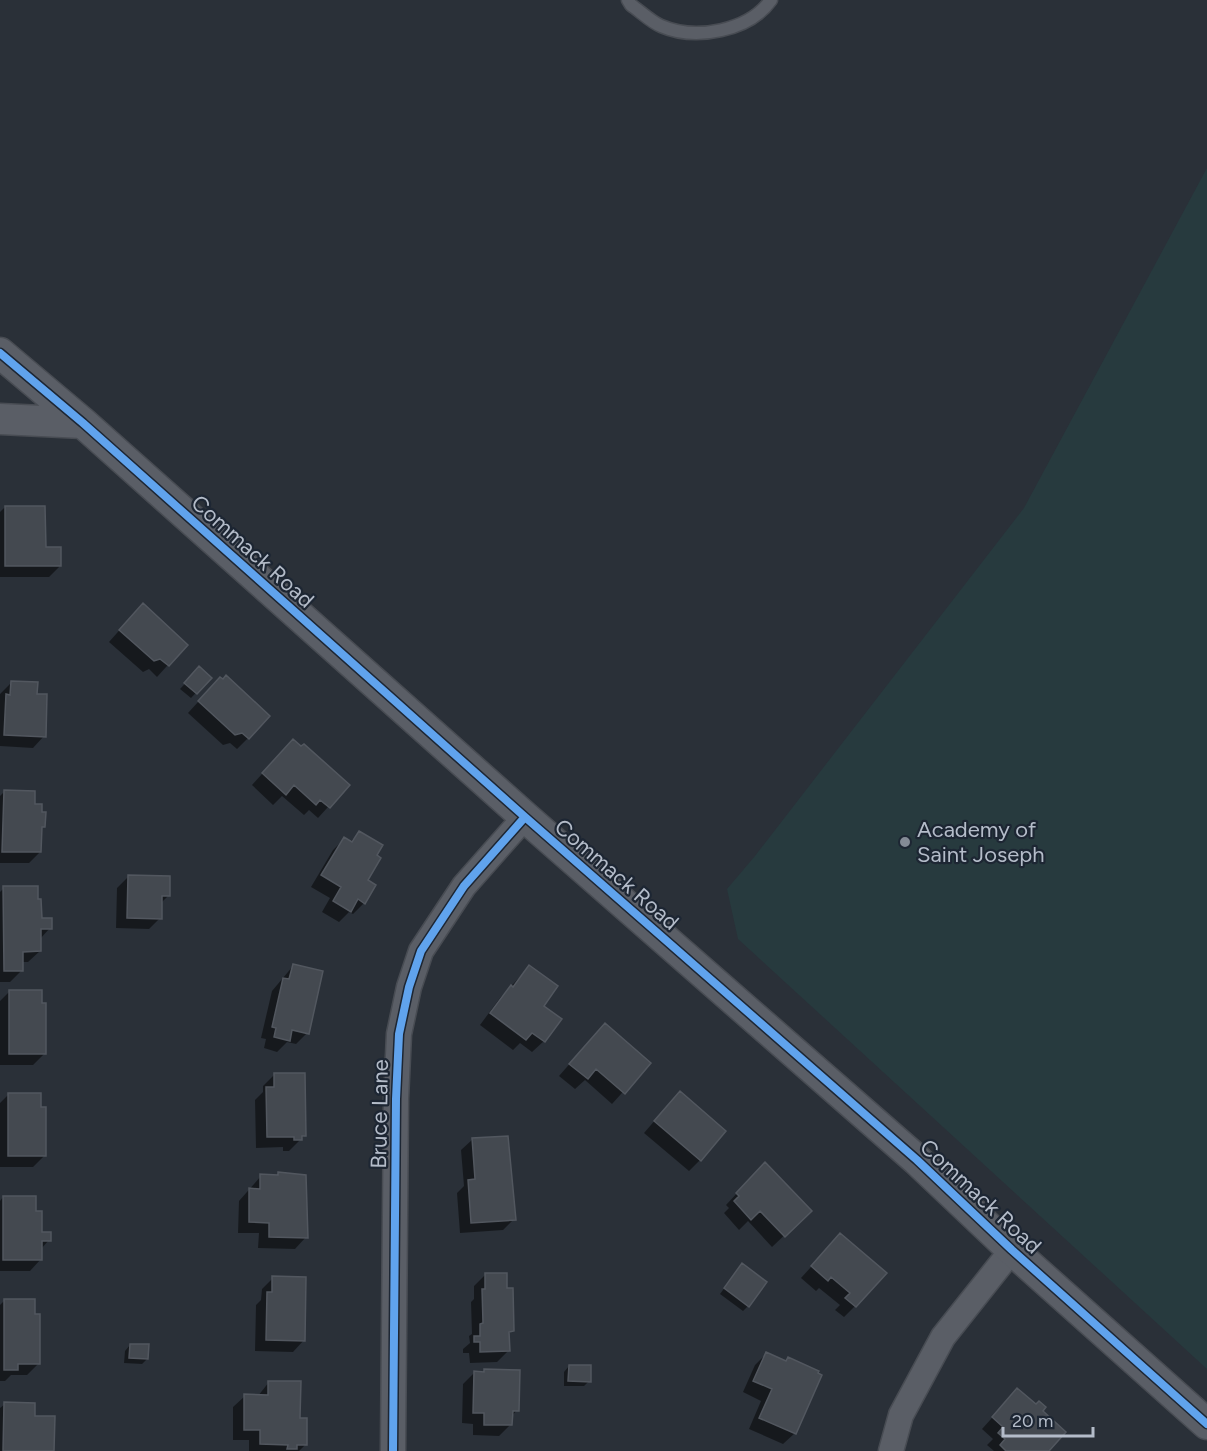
<svg xmlns="http://www.w3.org/2000/svg" width="1207" height="1451" font-family="Figtree,sans-serif">
<style>
.green{fill:#273a3e}
.shadow{fill:#0007}
.building{fill:#444950;stroke:#52575f;stroke-width:1.5}
.lines{fill:none;stroke-linecap:round;stroke-linejoin:round}
.service-casing{stroke:#484c53;stroke-width:15}
.minor-casing{stroke:#484c53;stroke-width:27}
.tertiary-casing{stroke:#484c53;stroke-width:33}
.service{stroke:#5a5e66;stroke-width:12}
.minor{stroke:#5a5e66;stroke-width:24}
.tertiary{stroke:#5a5e66;stroke-width:30}
.cycleway-casing{stroke:#1d2633;stroke-width:11}
.cycleway{stroke:#60a3ed;stroke-width:8}
.poi-dot{fill:#848b96;stroke:#1d2633;stroke-width:2}
.labels{text-anchor:middle;stroke-width:4.5;stroke-linejoin:round;paint-order:stroke}
.street-label{font-size:22px;fill:#b4bcc9;stroke:#1d2633}
.poi-label{font-size:22px;fill:#b4bcc9;stroke:#1d2633;text-anchor:start}
</style>
<rect width="100%" height="100%" fill="#2a3038"/>
<path class="green" d="M1207,168v1201l-469,-430 -11,-50 28,-33 269,-348z"/>
<path class="shadow" d="M5,507l55,59 -11,11h-49v-65z
M132,616l54,29 -29,32 -8,-8 -6,3 -34,-30z
M200,668l10,10 -19,20 -11,-9z
M11,683l25,12 8,41 -11,12 -33,-2v-52z
M209,690l39,48 -11,11 -7,-6 -7,2 -35,-32z
M282,752l66,33 -30,33 -9,-8 -5,5 -22,-19 -9,9 -21,-20z
M4,792l30,14 10,20 -4,4v22l-11,11h-29v-67z
M359,833l7,47 -2,23 -11,11 -4,-2 -10,10 -17,-10 8,-14 -19,-11 22,-37 11,-11 6,3z
M128,877l40,19 -8,8v14l-11,11 -33,-1 1,-40z
M4,888l46,40 -10,11v12l-12,11h-6v8l-12,12h-10v-90z
M293,966l14,67 -11,11 -9,-2 -10,10 -13,-4 2,-9 -5,-1 11,-47z
M529,967l13,39 2,35 -12,11 -12,-9 -7,7 -33,-25 20,-27z
M9,992l36,61 -12,12h-33v-64z
M594,1036l55,27 -37,41 -27,-24 -10,9 -16,-13z
M274,1075l31,60 -16,16h-6v-4l-27,1 -1,-48 8,-8v-6z
M9,1094l35,62 -11,11h-33v-64z
M669,1104l31,56 -11,11 -45,-38z
M473,1139l41,80 -11,11 -43,3 -3,-40 7,-7 -3,-36z
M279,1174l27,63 -11,12 -37,-1 1,-15h-21l1,-32 22,-25h15z
M753,1176l57,35 -38,36 -24,-26 -9,9 -15,-17 5,-5 -3,-3z
M3,1197l31,16 6,21 9,6 -8,9v10l-11,12h-30v-70z
M840,1235l15,71 -11,11 -9,-7 5,-5 -21,-17 -3,3 -15,-13z
M737,1271l11,35 -5,5 -23,-17z
M485,1275l27,55 -4,5v16l-11,11 -27,1 -1,-10h-6v-4l7,-6 -1,-7 3,-2 -1,-32 3,-3v-13z
M273,1278l31,62 -11,12 -38,-1 1,-46 5,-5 1,-11z
M4,1301l35,62 -12,12h-16l-6,6h-5v-76z
M130,1345l17,14 -5,5 -18,-1 1,-12z
M766,1354l19,8 3,-3 7,74 -12,11 -34,-15 12,-28 -18,-9 12,-27z
M569,1366l20,15 -5,5h-20v-14z
M484,1371l33,39 -6,7v7l-12,12 -26,-1v-11l-11,-1 1,-39 11,-11h8z
M269,1382l30,38 6,25 -6,6h-50v-11h-16v-33l12,-11h13z
M1017,1390l23,21 7,40h-53l-7,-6 6,-6 -11,-10z
M5,1404l48,47h-53v-43z"/>
<path class="building" d="M5,506h40l1,41h15v19h-56z
M143,603l45,42 -19,21 -9,-7 -6,2 -35,-31z
M199,666l13,12 -15,16 -13,-11z
M226,675l44,41 -21,23 -7,-6 -7,2 -37,-34 22,-24 3,2z
M11,681l27,1 -1,12h10l-1,43 -42,-2 2,-41 4,1z
M293,739l8,7 3,-2 46,41 -20,23 -10,-8 -4,5 -22,-20 -8,10 -24,-22z
M4,790l31,1v13h7v8h4l-1,15h-3l-1,25h-39z
M359,831l24,14 -6,10 4,3 -13,22 8,5 -11,19 -7,-5 -7,13 -18,-11 8,-14 -20,-12 23,-38 8,5z
M128,875l42,1v20h-8v23l-35,-1z
M3,886h35v13h3l1,19h10v11h-11v22l-18,1v19h-19z
M293,964l30,7 -14,63 -17,-4 -2,11 -16,-4 2,-9 -4,-1 11,-49 6,1z
M529,965l29,21 -14,20 18,13 -17,23 -13,-9 -6,7 -36,-27 21,-28 2,2z
M9,990h33v13h4v51h-37z
M605,1023l46,40 -26,31 -29,-25 -8,10 -19,-15z
M274,1073h31l1,63h-4v4h-8v-3h-27l-1,-50h8z
M680,1091l46,40 -25,30 -47,-40z
M8,1093h33v14h5v49h-38z
M508,1136l8,84 -45,3 -3,-43 7,-1 -3,-41z
M765,1162l47,49 -27,26 -25,-26 -9,9 -17,-19 5,-5 -3,-3z
M278,1172l28,3 2,63 -39,-1v-14l-20,-1v-34l11,1v-15l18,1z
M3,1196h33v15h6v21h9v9h-9v19h-39z
M840,1233l47,40 -31,34 -11,-9 5,-5 -19,-16 -3,4 -17,-15z
M742,1263l25,19 -18,25 -25,-19z
M485,1273h22v15h6l1,43 -5,1 1,19 -30,1v-10h-6v-6h6v-12l3,-1 -1,-34h3z
M272,1276l34,1 -1,64 -39,-1 1,-48h5z
M4,1299h31v15h5v50h-22v6h-14z
M130,1344h19l-1,15 -19,-1z
M766,1352l20,9 2,-4 31,14 -1,2 4,2 -26,59 -37,-16 13,-29 -19,-8z
M569,1365h22v17l-23,-1z
M484,1369l36,1 -1,41h-6l-1,14h-28v-12h-11l1,-42 10,1z
M268,1381h33l-1,37h7v27h-10v4h-10l1,-4 -28,-1v-14h-16v-36l24,1z
M1017,1388l19,16 3,-3 7,6 -3,4 23,21 -17,19h-43l-6,-6 5,-6 -7,-6 5,-6 -11,-10z
M4,1402l31,1v13h20l-1,35h-51z"/>
<g class="lines">
<defs>
<path id="service" d="M628,0l3,5c9,6 20,17 30,21 35,15 88,5 110,-26"/>
<path id="minor" d="M393,1451l3,-352 3,-65 10,-47 12,-36 43,-65 61,-69
M891,1451l10,-36 42,-78 69,-87"/>
<path id="tertiary" d="M0,353l83,70 442,394 392,343 95,90 195,174
M0,419l83,4"/>
</defs>
<use href="#service" class="service-casing"/>
<use href="#minor" class="minor-casing"/>
<use href="#tertiary" class="tertiary-casing"/>
<use href="#service" class="service"/>
<use href="#minor" class="minor"/>
<use href="#tertiary" class="tertiary"/>
<defs>
<path id="cycleway" d="M0,353l83,70 442,394 392,343 95,90 195,174
M393,1451l3,-352 3,-65 10,-47 12,-36 43,-65 61,-69"/>
</defs>
<use href="#cycleway" class="cycleway-casing"/>
<use href="#cycleway" class="cycleway"/>
</g>
<circle class="poi-dot" cx="905" cy="842" r="6"/>
<g class="labels">
<g class="street-label">
<text transform="translate(253 551) rotate(42)" y="8">Commack Road</text>
<text transform="translate(617 874) rotate(41)" y="8">Commack Road</text>
<text transform="translate(379 1114) rotate(-89)" y="8">Bruce Lane</text>
<text transform="translate(981 1196) rotate(43)" y="8">Commack Road</text>
</g>
<g class="poi-label">
<text x="917" y="837">Academy of<tspan x="917" dy="25">Saint Joseph</tspan></text>
</g>
</g>
<path d="M1003 1427v9h90v-9" fill="none" stroke="#b4bcc9" stroke-width="3"/>
<text x="1012" y="1427" font-size="18" fill="#b4bcc9" stroke="#1d2633" stroke-width="4.5" paint-order="stroke">20 m</text>
</svg>
